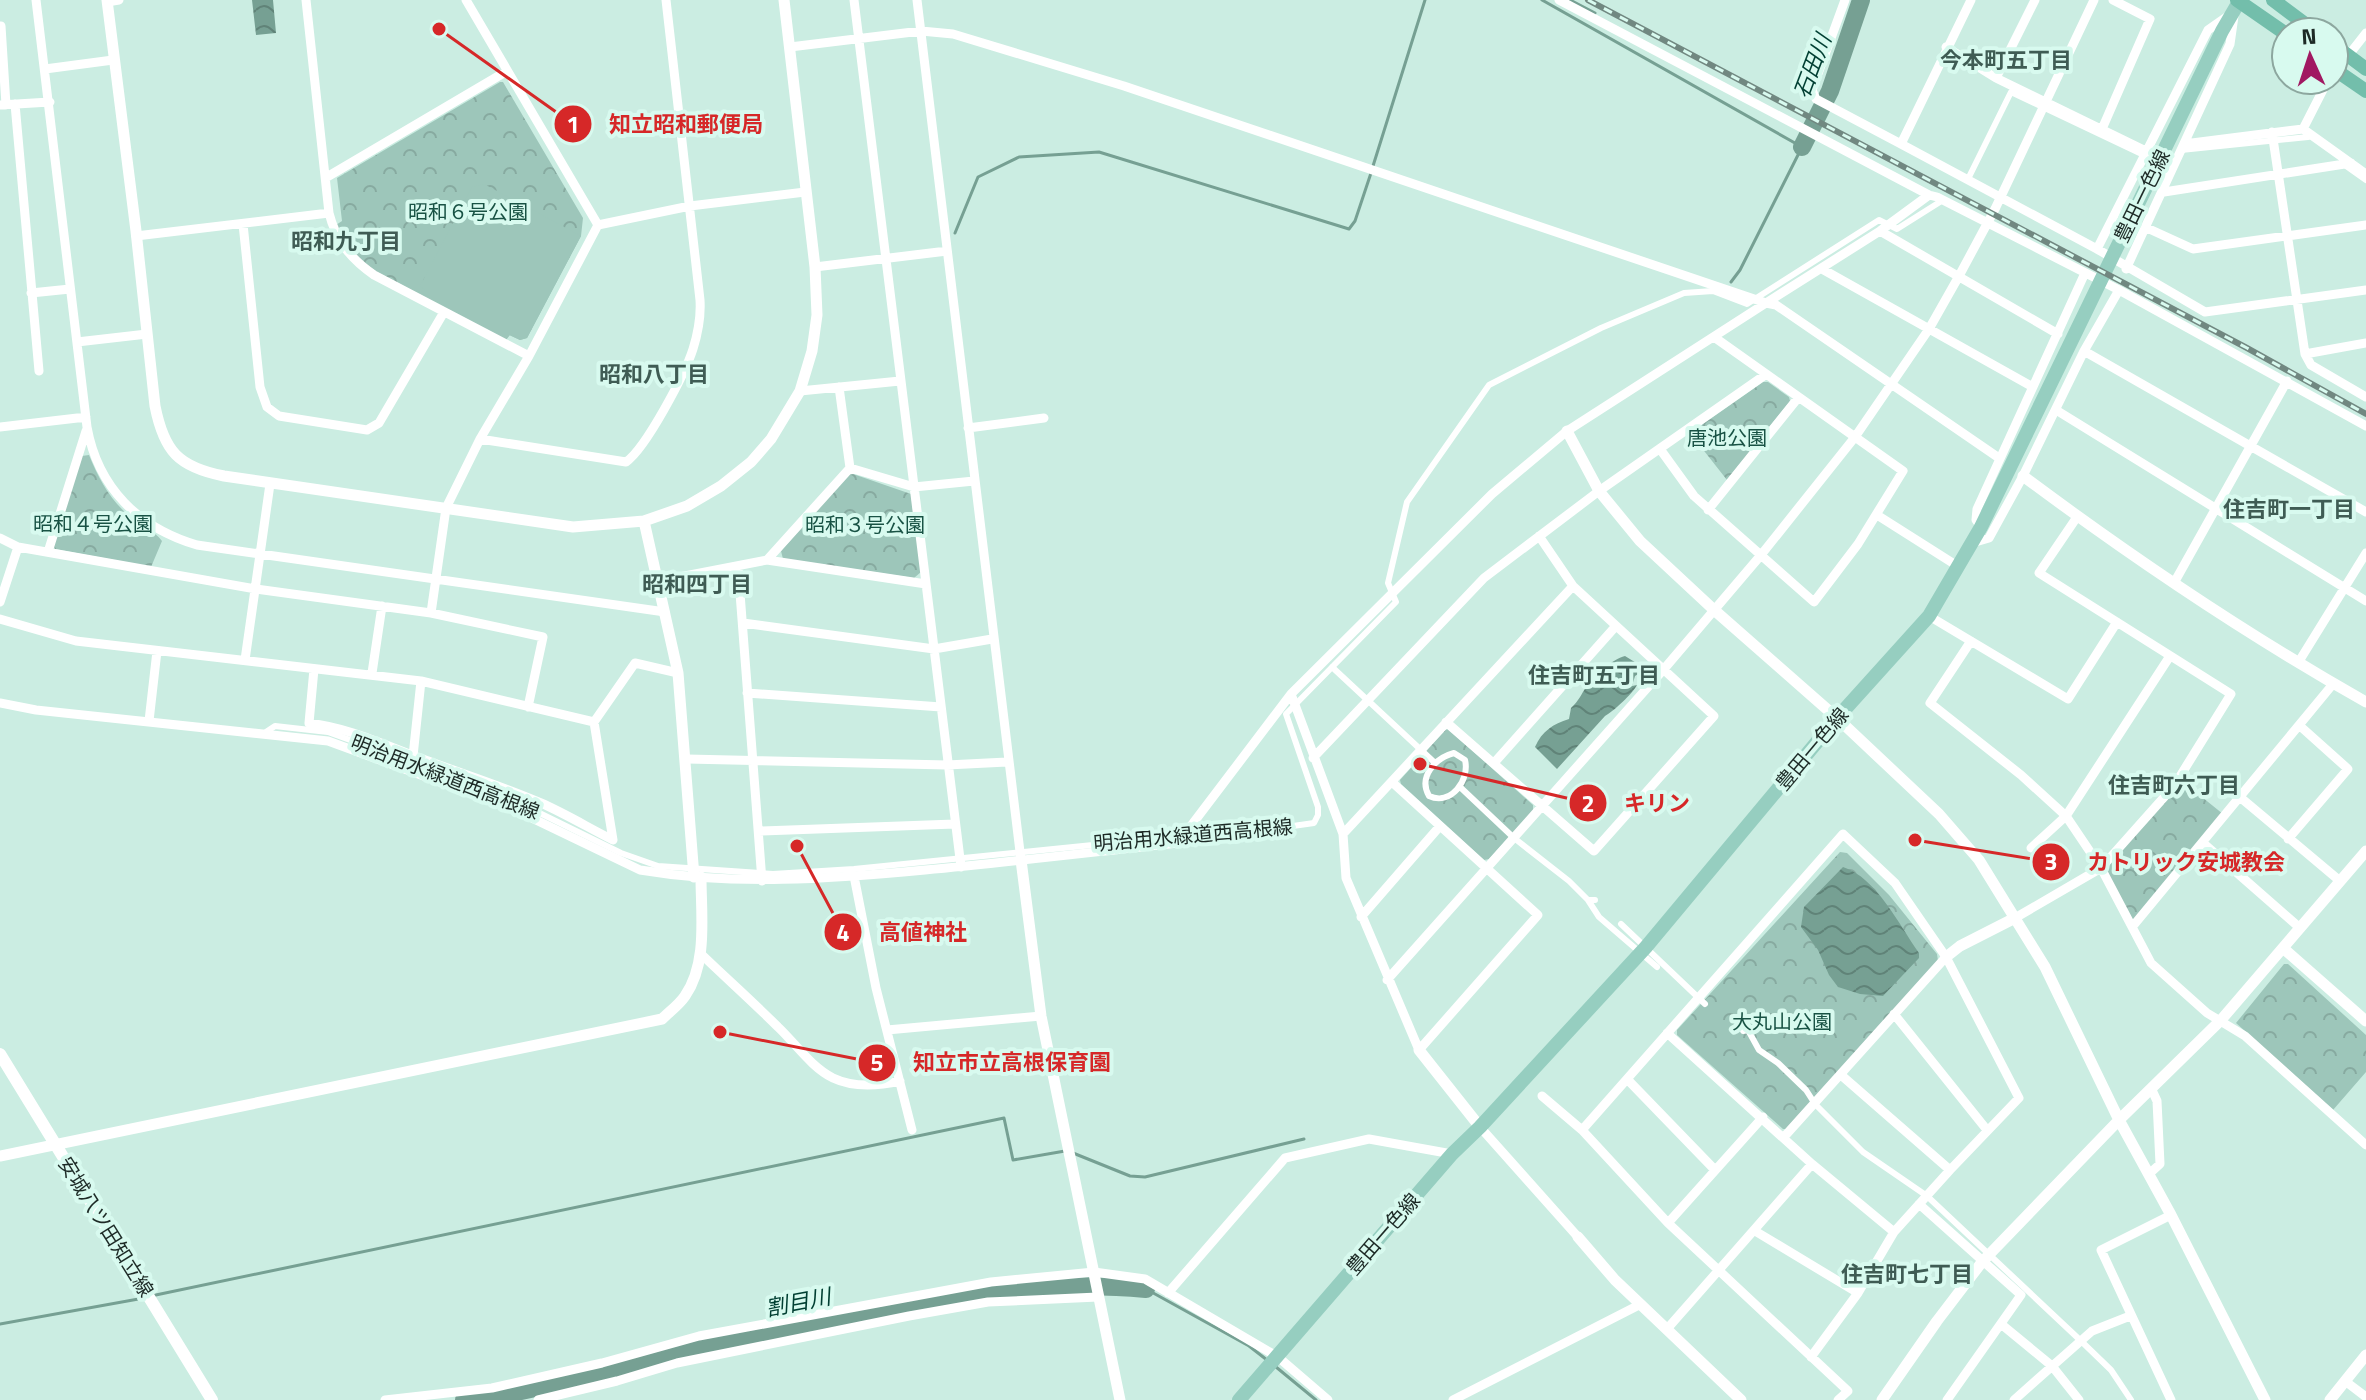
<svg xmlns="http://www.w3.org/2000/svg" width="2366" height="1400" font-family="'Titillium Web','Noto Sans JP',sans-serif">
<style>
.park{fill:url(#park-crowns)}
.pitch{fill:#9dc6ba}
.water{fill:url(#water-waves)}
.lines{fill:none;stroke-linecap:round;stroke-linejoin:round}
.stream{stroke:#76a093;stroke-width:3}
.river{stroke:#76a093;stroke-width:18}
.pedestrian{stroke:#fff;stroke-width:6}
.minor{stroke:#fff;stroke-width:9}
.tertiary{stroke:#fff;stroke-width:11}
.secondary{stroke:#fff;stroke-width:12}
.primary{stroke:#96cec0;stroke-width:14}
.trunk{stroke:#73beab;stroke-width:14}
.rail-casing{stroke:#718881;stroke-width:6}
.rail{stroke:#d8faef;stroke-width:3;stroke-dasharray:9;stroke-linecap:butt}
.labels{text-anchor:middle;stroke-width:8;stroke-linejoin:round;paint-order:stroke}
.street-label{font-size:20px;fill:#1d2a26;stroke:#d8faef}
.park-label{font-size:20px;fill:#185244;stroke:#d8faef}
.neighbourhood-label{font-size:22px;font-weight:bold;fill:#3f5c54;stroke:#d8faef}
.water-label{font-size:22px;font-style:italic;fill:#003f32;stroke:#d8faef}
.leader{fill:none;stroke:#d62828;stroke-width:3}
.callout-dot{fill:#d62828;stroke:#d8faef;stroke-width:3}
.mark-label{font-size:24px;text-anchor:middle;font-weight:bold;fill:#fff}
.callout-label{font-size:22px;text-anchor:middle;font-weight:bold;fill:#d62828;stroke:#d8faef;stroke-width:8;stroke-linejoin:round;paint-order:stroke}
</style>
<defs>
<pattern id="park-crowns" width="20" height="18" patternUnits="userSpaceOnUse" patternTransform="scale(2)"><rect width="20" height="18" fill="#9dc6ba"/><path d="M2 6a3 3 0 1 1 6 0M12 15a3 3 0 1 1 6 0" fill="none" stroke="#87aaa0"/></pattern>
<pattern id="water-waves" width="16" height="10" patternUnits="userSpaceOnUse" patternTransform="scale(2)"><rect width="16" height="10" fill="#76a093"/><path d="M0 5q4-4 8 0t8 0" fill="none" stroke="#608378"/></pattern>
</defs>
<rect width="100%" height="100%" fill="#cbede2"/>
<path class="park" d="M500,82h3l80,136 -2,18 -54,102 -7,2 -11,-5 -3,5 -129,-68 -21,-15 -20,-32 6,-4 -5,-43z
M1763,382h5l21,15 1,4 -63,79 -37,-47z
M89,455c9,22 20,43 38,59 11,9 27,16 35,27l-11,26 -96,-18 -2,-5 29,-88z
M853,474l58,20 10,78 -7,6 -131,-19 -2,-8 67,-76z
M1448,729l85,76v6l-44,48 -5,1 -83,-76 -1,-4 45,-50z
M2182,781l41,33 -90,107 -28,-53z
M1840,852l7,1 42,42 48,59 1,7 -152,168h-3l-106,-94v-5z
M2284,964h4l78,71v37l-33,38 -97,-87z"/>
<path class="pitch" d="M484,184l97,52 -54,102 -7,2 -10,-5 -4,5 -84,-44 3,-6 -5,-4 52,-99z"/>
<path class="water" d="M252,0h21l3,33 -20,2z
M1625,656l21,13 -11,7 -3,10 5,-1c-4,8 -24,27 -32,31l-48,53 -22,-22c7,-16 18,-23 34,-28l2,-11c8,-7 10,-14 16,-22 9,-11 25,-27 38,-30z
M1843,867c34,11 56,58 76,86v5l-36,38 -23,-2 -22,-7 -9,-12 -11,-25 -17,-23 3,-20z"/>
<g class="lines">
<path class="stream" d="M1542,0l260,147 -62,123 -9,12
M1570,0l25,13
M1373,166l52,-166
M955,233l23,-56 41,-20 80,-5 250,77 6,-8 16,-48
M1073,1153l57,23 15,1 159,-38
M1146,1289l103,57 18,14
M151,1296l853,-178 9,42 52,-9
M0,1324l144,-26
M1276,1367l40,33"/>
<path class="river" d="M1802,147l28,-56 31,-91
M464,1400l29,-3 145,-31 37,-14 43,-10c140,-27 285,-67 428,-53"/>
<path class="pedestrian" d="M2181,150l127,-13
M2342,163l24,17
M1968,179l43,-87 135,64
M1332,667l103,96
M263,734l12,-8 53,6 177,64 116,57 37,13 115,8 81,-5 387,-39 9,2 64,-9 4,-8v-8l-32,-93 110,-112 -8,-19 19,-81 82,-117 112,-57 83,-35 29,-2 34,13 132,-84 18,9 46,-29
M1454,753l11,7c5,20 -14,46 -36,36 -11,-19 6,-38 25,-43z
M1460,787l54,51 55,43 19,19h7
M1588,900l11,17 58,50
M1621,924l84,80
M1743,1031l5,-1 11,20 19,13 28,27 9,14 48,48 64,44 153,144 31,30 20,30"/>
<path class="minor" d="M36,0l51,427c11,61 52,101 110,118l468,67
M306,0l23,213c7,28 22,46 45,62l155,81 -49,83 -34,69 -15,105
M466,0l132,225
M854,0l107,867
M917,0l104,860
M1559,0l370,195
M1845,0l-33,90 4,9 85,45
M1971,0l-70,144 196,105 108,63 161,-22
M107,2l12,-2
M1,26l5,79
M790,47l131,-16 32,3 171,52 642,217 114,-72 49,-36 8,2 182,93 247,136
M1946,47l50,31 152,74
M2348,56l18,-23
M45,69l68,-9
M1996,78l39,-78
M15,104l24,267
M0,105l50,-3
M2102,129l48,-110 -37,-19
M2303,129l25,-49
M2272,132l33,222 6,11 55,32
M2184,144l119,-15 63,45
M327,177l180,-106
M2164,192l187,-29
M243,224l17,163 7,20 12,9 88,14 12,-7 65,-111
M598,225l92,-19 115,-14
M2147,228l46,21 173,-24
M1880,231l178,103
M136,236l193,-23
M2097,249l111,-219 20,-14
M815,267l132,-16
M1822,269l211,118
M2126,269l104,-225 4,-28
M31,293l39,-4
M77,342l70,-8
M2084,351l282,161
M2305,354l61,-11
M529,356l69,-131
M800,391l100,-10
M2056,410l310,191
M0,427l86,-10
M968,428l76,-10
M480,439l146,23c20,-14 59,-88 67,-113 5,-16 8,-33 7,-49l-34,-300
M1660,449l34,47 120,106 44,-58 45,-73 -189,-134
M850,468l64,19 60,-6
M1708,510l90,-112
M1877,515l82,52
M1981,527l-5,-7 1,-11 108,-236
M0,538l18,9 238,42 175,24 112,24 -15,70
M1972,543l17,-5 34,-62 61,-125 35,-61
M48,552l38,-121
M767,560l159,24
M738,567l24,314
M659,581l108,-21 83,-92 -11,-81
M2174,583l113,-202
M0,602l18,-55
M1929,616l139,83 49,-77
M0,619l76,22 345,40 173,41 41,-59 43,10
M743,623l191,26 58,-10
M1971,641l-41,62 91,72 45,41 35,52 50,95 56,50 38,23 121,109
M245,660l25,-176
M2298,663l68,-110
M314,669l-5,54c40,5 73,21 111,35 40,15 82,28 121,45 25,11 48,25 72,37l-19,-118
M372,673l10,-67
M747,693l194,14
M1291,694l52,140 3,44 73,172 119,-135 -145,-132
M0,703l36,7 292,31 183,67 129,62c95,16 190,9 285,0 84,-8 169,-18 253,-27l113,-149 201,-200 75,-63 199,-128 10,2 223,153
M149,721l8,-70
M1446,722l148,129 120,-135 -141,-130 -34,-50
M1313,758l171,-180 115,-87 166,-116
M687,759l260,6 60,-3
M1494,763l121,-136
M409,770l4,-14 8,-75
M2241,798l99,83
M759,831l196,-7
M1343,834l230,-248
M2288,839l60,-70 -48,-43
M2203,843l97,85
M2031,848l35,-32 104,-160
M854,876l22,112 36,142
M1361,917l79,-91
M2015,918l86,-50 73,-82 57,-92 -192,-121 38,-56
M2133,926l200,-242
M700,953c26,25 53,49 78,74 18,17 33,40 55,51 21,10 45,8 67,3
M1387,980l277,-311 97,-114 94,-118 74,-108 30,-53 36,-67 99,-209
M1894,1014l93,116
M887,1030l154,-14
M1667,1033l145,131 82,68
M1841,1075l109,95
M1627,1079l88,91
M1542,1096l40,34 86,93 180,168 -10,9
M1480,1127l98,110
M1582,1130l261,-296 52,49 51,74 73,141 -69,72 -56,62 -36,61 -47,64
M1784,1137l162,-180
M2149,1174l11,-10 -3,-63 -6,-13
M1919,1204l102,91 -74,105
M2171,1215l-70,35 70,150
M1668,1223l95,-106
M1755,1231l103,62
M1168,1293l117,-135 84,-19 83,15
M2001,1324l51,42 27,34
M1667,1329l145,-165
M2345,1381l21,16
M385,1400l107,-12 110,-25 97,-27 292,-54 103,-10 51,7 133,78 50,43
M538,1400l79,-19 60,-18 232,-47 79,-14 110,-5
M1453,1400l188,-96
M2014,1400l78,-69 38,-15"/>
<path class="tertiary" d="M107,0l29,231 19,175c9,45 23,61 69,70l349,51 71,-6 43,-15 34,-20 30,-24 20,-23 29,-48 12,-40 5,-36 -2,-48 -31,-267
M1567,431l32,60 41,50 73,68 124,109 102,96 40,46 66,107 74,153 52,95 94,185
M2023,476c110,82 224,159 343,226
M644,521l34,152 16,204
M1021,860l20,156 79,384
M2284,949l82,72
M1946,957l14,-11 55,-28
M1419,1050l61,77
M0,1156l662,-137c7,-7 17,-14 23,-23 23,-33 16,-81 16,-119
M1578,1237l37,43 126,120
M1882,1400l55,-79 45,-59 137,-142 102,-100 145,-169
M2330,1400l36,-45"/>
<path class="secondary" d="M0,1054l212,346"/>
<path class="primary" d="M1239,1400l213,-246 28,-27 166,-180 191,-229 92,-102 52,-89 241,-496 18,-31"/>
<path class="trunk" d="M2237,0l49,34
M2273,0l43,32
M2334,45l32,24
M2334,69l32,22"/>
<defs>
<path id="rail" d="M1588,0l659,348 119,66"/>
</defs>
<use href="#rail" class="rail-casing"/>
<use href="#rail" class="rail"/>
</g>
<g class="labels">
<g class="street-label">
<text transform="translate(2142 196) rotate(-64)" y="7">豊田一色線</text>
<text transform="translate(1812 749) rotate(-50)" y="7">豊田一色線</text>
<text transform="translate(445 777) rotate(21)" y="7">明治用水緑道西高根線</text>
<text transform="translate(1193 835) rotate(-5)" y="7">明治用水緑道西高根線</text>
<text transform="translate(106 1227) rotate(58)" y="7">安城八ツ田知立線</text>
<text transform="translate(1383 1234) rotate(-49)" y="7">豊田一色線</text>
</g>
<g class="park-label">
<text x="468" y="219">昭和６号公園</text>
<text x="1727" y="445">唐池公園</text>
<text x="93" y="531">昭和４号公園</text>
<text x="865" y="532">昭和３号公園</text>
<text x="1782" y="1029">大丸山公園</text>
</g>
<g class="neighbourhood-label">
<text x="2006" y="68">今本町五丁目</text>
<text x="346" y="249">昭和九丁目</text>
<text x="654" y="382">昭和八丁目</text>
<text x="2289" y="517">住吉町一丁目</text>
<text x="697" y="592">昭和四丁目</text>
<text x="1594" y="683">住吉町五丁目</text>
<text x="2174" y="793">住吉町六丁目</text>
<text x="1907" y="1282">住吉町七丁目</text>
</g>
<g class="water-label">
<text transform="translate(1812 66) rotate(-69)" y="8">石田川</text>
<text transform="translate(798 1302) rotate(-11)" y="8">割目川</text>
</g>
</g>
<path class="leader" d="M439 29L573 124M1420 764L1588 803M1915 840L2051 862M797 846L843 932M720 1032L877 1063"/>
<g class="callout-dot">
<circle cx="439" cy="29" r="8"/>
<circle cx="1420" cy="764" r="8"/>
<circle cx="1915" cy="840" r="8"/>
<circle cx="797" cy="846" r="8"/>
<circle cx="720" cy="1032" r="8"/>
<circle cx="573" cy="124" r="20"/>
<circle cx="1588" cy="803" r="20"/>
<circle cx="2051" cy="862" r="20"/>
<circle cx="843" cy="932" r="20"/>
<circle cx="877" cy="1063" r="20"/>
</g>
<g class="mark-label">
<text x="573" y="133">1</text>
<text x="1588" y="812">2</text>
<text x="2051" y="870">3</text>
<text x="843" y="941">4</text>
<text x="877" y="1071">5</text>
</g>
<g class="callout-label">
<text x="686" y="132">知立昭和郵便局</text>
<text x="1657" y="811">キリン</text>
<text x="2186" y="870">カトリック安城教会</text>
<text x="923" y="940">高値神社</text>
<text x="1012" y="1070">知立市立高根保育園</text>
</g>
<g transform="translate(2310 56) rotate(357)"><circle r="38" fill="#d8faef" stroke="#8da79f" stroke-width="2"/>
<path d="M0-6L14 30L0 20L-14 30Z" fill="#a11862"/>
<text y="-12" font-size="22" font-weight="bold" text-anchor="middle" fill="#1d2a26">N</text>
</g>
</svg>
